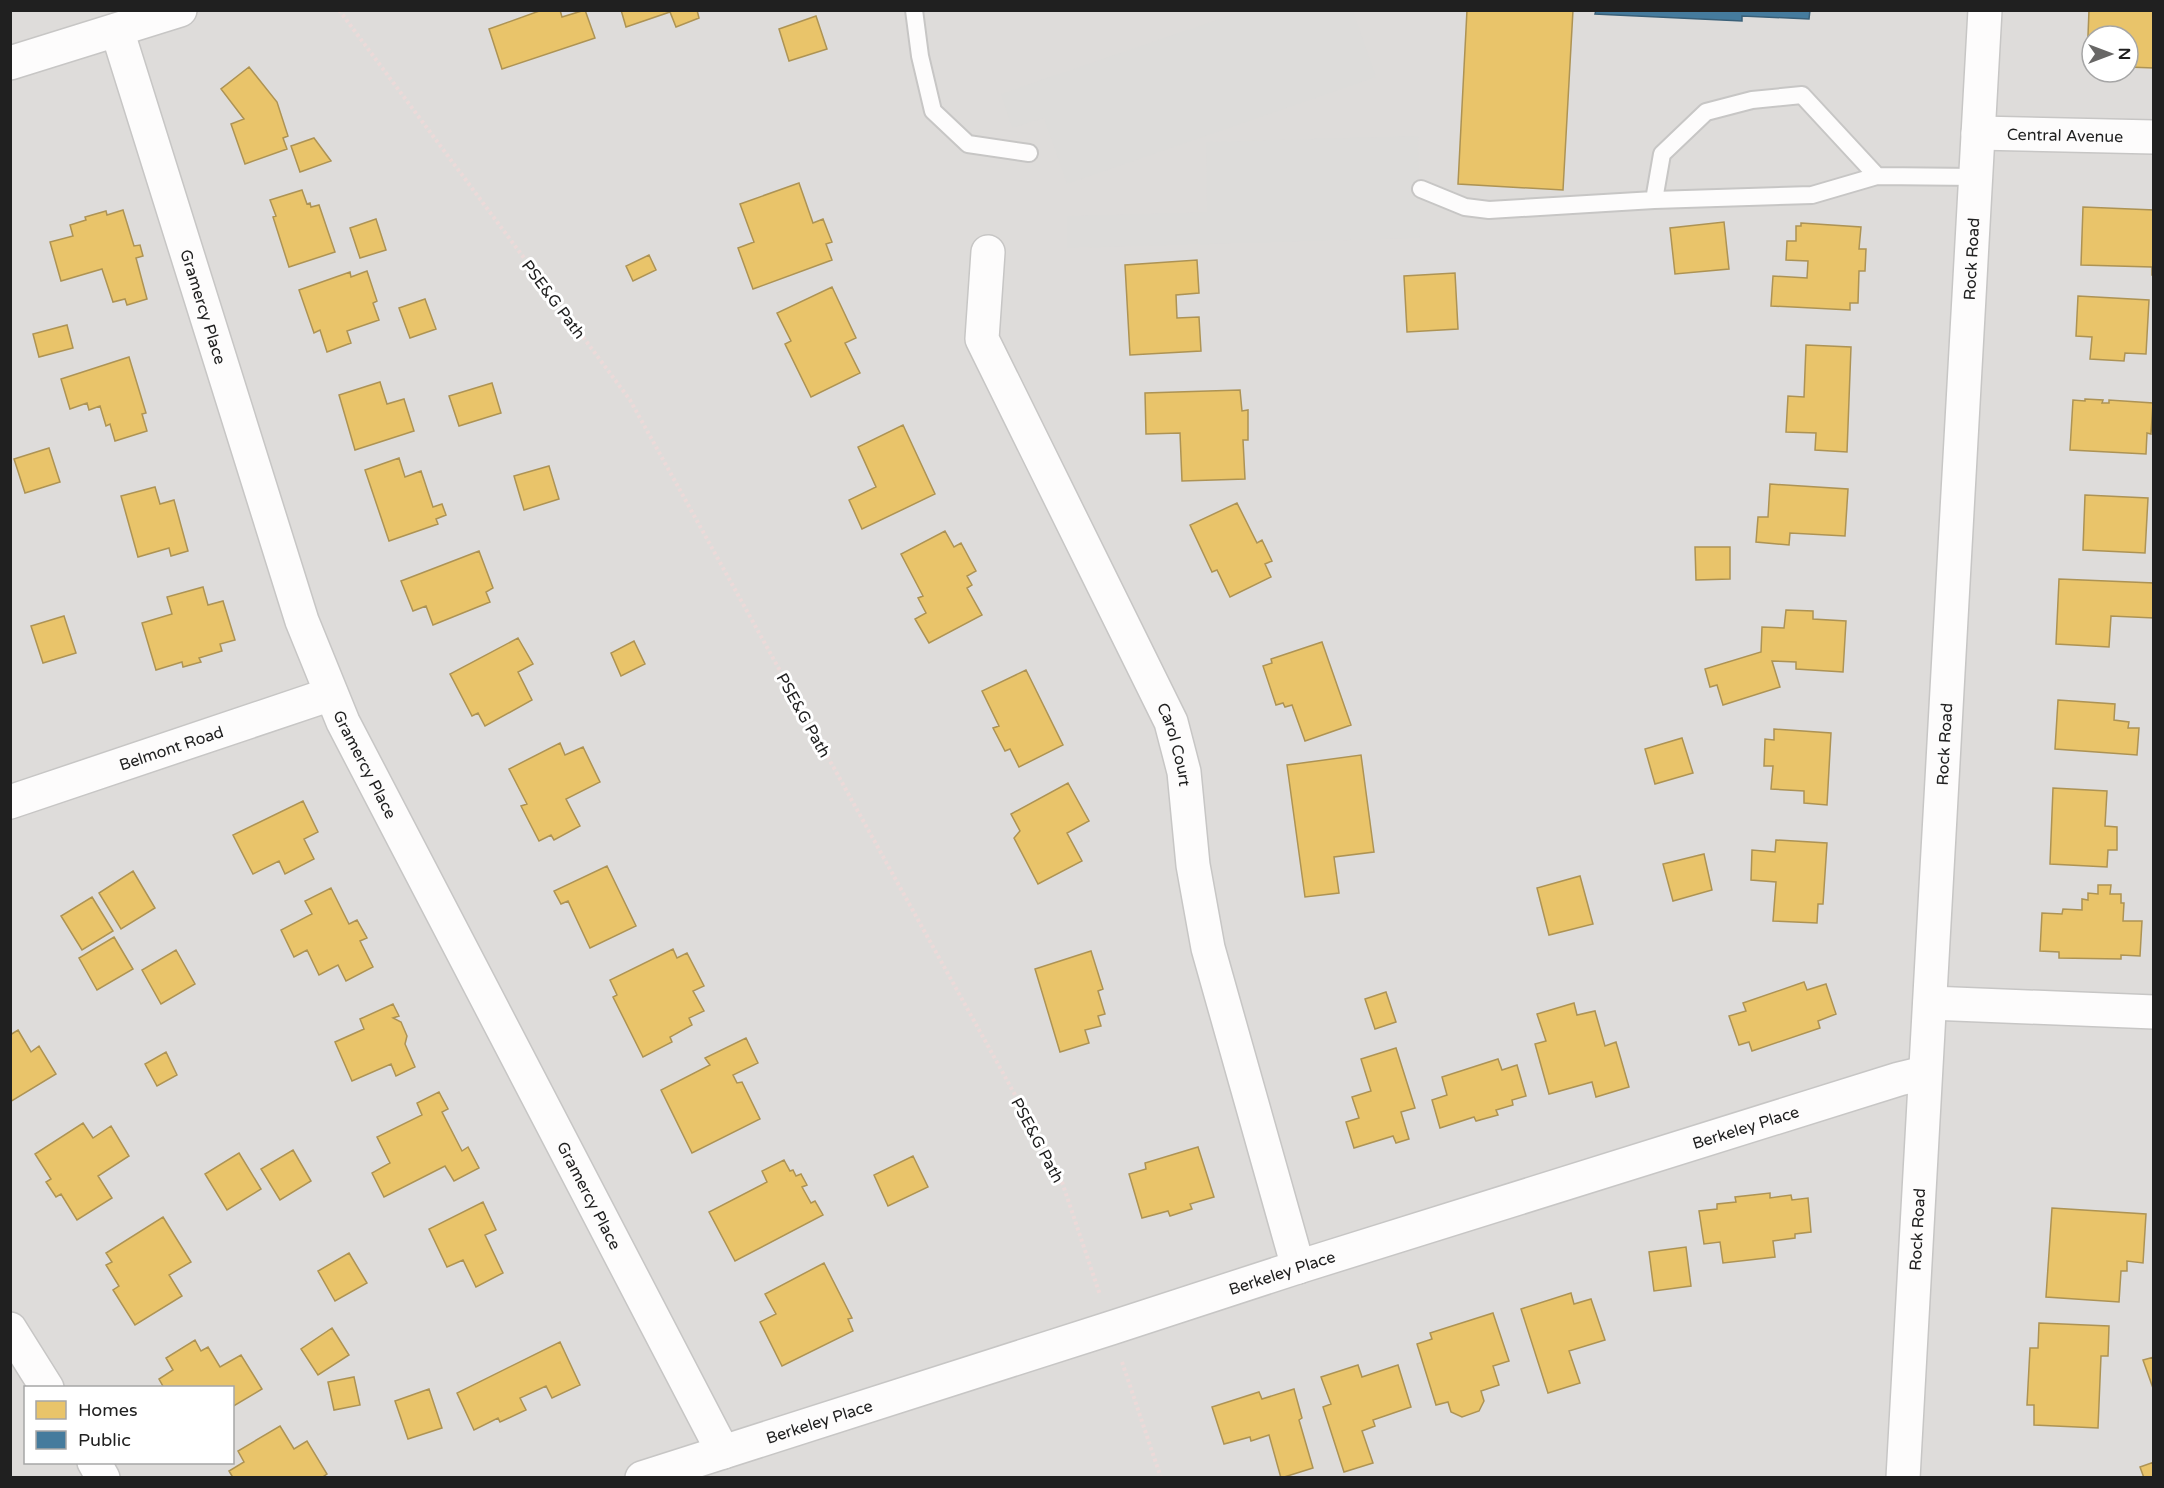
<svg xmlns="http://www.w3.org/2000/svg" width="2164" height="1488" font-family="'Varela Round',sans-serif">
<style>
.residential{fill:#dedcda;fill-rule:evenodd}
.religious{fill:#dddcda}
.homes{fill:#e9c46a;stroke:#ad9354;stroke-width:1.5}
.public{fill:#457b9d;stroke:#3a6078;stroke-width:1.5}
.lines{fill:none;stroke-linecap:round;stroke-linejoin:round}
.service-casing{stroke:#c7c6c5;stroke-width:20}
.minor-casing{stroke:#c7c6c5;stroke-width:36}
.tertiary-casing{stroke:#c7c6c5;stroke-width:36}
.path{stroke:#ecdad9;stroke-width:4;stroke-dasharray:3 3;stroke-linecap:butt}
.service{stroke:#fdfcfc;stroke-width:16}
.minor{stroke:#fdfcfc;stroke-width:33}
.tertiary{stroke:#fdfcfc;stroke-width:33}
.labels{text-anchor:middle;stroke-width:6;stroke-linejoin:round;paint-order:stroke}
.street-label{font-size:16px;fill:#202020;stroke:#fff}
</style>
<rect width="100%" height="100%" fill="#efece9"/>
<path class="residential" d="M11,11h2142v1466h-2142zM2092,36h36v36h-36zM26,1388h206v74h-206z"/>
<path class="religious" d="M1246,10l107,1 23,66 -309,107 -23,-66 -32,10 -11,-34z
M1418,136l2,102 -353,10v-32l140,-4 -1,-70z"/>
<path class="homes" d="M542,10h18l2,7 23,-7 10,28 -93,31 -13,-40z
M621,10h76l2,8 -23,9 -6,-15 -44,15z
M1467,10h106l-10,180 -105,-6z
M2089,10h65v58l-26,-1v-31h-36v26l-5,-1z
M816,16l11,33 -38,12 -10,-32z
M249,67l28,35 11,34 -5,2 4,11 -42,15 -14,-40 13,-5 -23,-30z
M314,138l17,23 -31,11 -9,-26z
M799,183l14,40 10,-4 9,23 -6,2 6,16 -79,29 -15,-41 16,-6 -14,-38z
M302,190l5,14 3,-1 1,4 8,-2 16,47 -46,15 -16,-50 3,-1 -6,-16z
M2083,207l71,3v65h-2v-8l-71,-2z
M123,210l11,36 6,-1 3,11 -7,2 11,41 -20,6 -2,-6 -12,3 -11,-33 -41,12 -11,-39 23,-6 -3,-11 16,-5 -1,-3 21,-6 1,4z
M376,219l10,31 -26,8 -10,-30z
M1724,222l5,47 -54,5 -5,-46z
M1801,223l60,4 -2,22h7l-1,22h-6l-1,32h-8v7l-79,-4 2,-30 34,2 1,-17 -22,-1 1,-19h9v-15h5z
M649,255l7,15 -23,11 -7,-15z
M1197,260l2,33 -23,2 1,23 22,-1 2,34 -71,4 -5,-90z
M367,271l10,30 -4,2 6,17 -32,11 4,12 -24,9 -7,-22 -6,3 -15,-43 51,-18 1,5z
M1455,273l3,56 -51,3 -3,-56z
M832,287l24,51 -11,5 15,30 -49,24 -26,-53 6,-3 -14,-28z
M2078,296l71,4 -3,54 -21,-1 -1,8 -34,-2 2,-22 -16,-1z
M425,299l11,30 -26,9 -11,-30z
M67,325l6,23 -34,9 -6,-23z
M1806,345l45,2 -4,105 -32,-2 1,-17 -30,-1 2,-36 16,1z
M129,357l17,56 -4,1 5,17 -32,10 -5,-17 -4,2 -6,-20 -11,4 -2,-7 -17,6 -9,-30z
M380,382l7,22 17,-5 10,32 -59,19 -16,-55z
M492,383l9,30 -42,13 -10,-30z
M1240,390l2,21 6,-1v30h-5l2,39 -63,2 -2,-48 -34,1 -1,-41z
M2085,399l18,1 -1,3h7v-3l44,3 -2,31 -4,-1 -1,21 -76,-4 3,-50 12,1z
M903,425l32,69 -73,35 -13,-29 27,-13 -18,-40z
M49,448l11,34 -35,11 -11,-34z
M399,458l6,19 16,-6 12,36 9,-3 4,11 -10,4 2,5 -49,17 -24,-71z
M549,466l10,33 -35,11 -10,-34z
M1770,484l78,5 -3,47 -55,-3 -1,12 -33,-3 2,-25h10z
M155,487l5,17 14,-4 14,51 -17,5 -2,-8 -31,9 -17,-61z
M2085,495l63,3 -3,55 -62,-3z
M1237,503l20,40 5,-3 10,21 -7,3 6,13 -41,20 -13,-27 -5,2 -22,-47z
M945,531l9,16 7,-4 15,28 -9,5 5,9 -5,3 15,27 -53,28 -14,-24 11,-6 -8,-15 5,-2 -22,-42z
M1695,547h35v32l-34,1z
M479,551l14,37 -7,4 4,10 -57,23 -7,-19 -13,5 -12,-30z
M2059,579l95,4v35l-43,-2 -2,31 -53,-3z
M203,587l5,18 15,-4 12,39 -15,4 2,7 -23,7 2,4 -18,5 -1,-5 -26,8 -14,-47 30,-9 -5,-17z
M1786,610l27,1v8l33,2 -3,51 -47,-3v-7l-24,-1 8,26 -57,18 -6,-20 -7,2 -5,-18 56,-17 1,-25 22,1z
M64,616l12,37 -33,10 -12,-37z
M518,638l15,26 -15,8 14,28 -47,26 -7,-13 -6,3 -22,-42z
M634,641l11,23 -24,12 -10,-23z
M1322,642l29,83 -46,16 -13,-36 -7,2 -2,-4 -7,2 -13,-39 9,-3 -1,-4z
M1026,670l37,75 -44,22 -9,-18 -5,2 -12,-23 6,-2 -17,-35z
M2058,700l57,4 -1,16 15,2 -1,6h11l-2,27 -82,-6z
M1774,729l57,4 -4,72 -23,-2v-12l-33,-2 2,-23h-9l1,-27 9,1z
M1682,738l11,35 -38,11 -10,-35z
M560,743l5,12 18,-8 17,35 -34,17 14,27 -26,14 -3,-5 -12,6 -18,-35 6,-2 -18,-35z
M1361,755l13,97 -40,5 5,36 -34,4 -18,-132z
M1068,783l21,38 -22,12 15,28 -44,23 -24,-46 6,-7 -9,-17z
M2053,788l54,3 -2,35 12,1v23h-9l-1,17 -57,-3z
M303,801l15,31 -14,7 10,20 -29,15 -6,-13 -26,13 -20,-39z
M1776,840l51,3 -4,61h-5l-1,19 -44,-2 3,-39 -25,-2 1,-30 23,2z
M1704,854l8,36 -39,11 -10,-37z
M607,866l29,60 -46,22 -22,-47 -7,3 -7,-13z
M133,871l22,37 -34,21 -22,-36z
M1580,876l13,48 -44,11 -12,-47z
M2098,885h13l-1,9h11v9h3l-1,18h19l-2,35 -19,-1v4l-62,-1v-6l-19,-1 2,-38 20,1 1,-5 19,1v-11l6,1v-7l10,1z
M331,888l18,36 8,-4 10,18 -7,3 13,26 -27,14 -8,-16 -19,10 -12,-25 -13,7 -13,-27 31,-16 -7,-13z
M92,897l21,34 -31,19 -21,-34z
M114,937l19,32 -36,21 -18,-32z
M673,949l4,9 10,-5 17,33 -11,5 11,20 -15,7 3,7 -22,12 2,5 -29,15 -30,-60 4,-2 -7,-15z
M176,950l19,34 -34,20 -19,-34z
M1091,951l12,38 -5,2 7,23 -7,2 3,10 -16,4 4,13 -29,9 -25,-83z
M1804,982l3,8 19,-6 10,30 -18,7 2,7 -68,23 -3,-9 -10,3 -10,-29 17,-5 -3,-8z
M1386,992l10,30 -21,7 -10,-30z
M1574,1003l3,12 18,-4 10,35 11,-4 13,45 -33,10 -4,-15 -43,12 -14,-50 11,-3 -9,-27z
M393,1004l6,12 -6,2 8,4 6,14 -2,8 10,23 -19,9 -5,-12 -39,17 -17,-39 29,-13 -4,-10z
M18,1030l13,22 8,-6 17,28 -46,28v-67z
M746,1038l12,25 -25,12 4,8 5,-1 18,37 -68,34 -31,-63 49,-25 -5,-7z
M1396,1048l19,60 -14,4 8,27 -13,4 -3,-7 -39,12 -8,-26 13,-4 -7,-21 19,-6 -10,-32z
M166,1052l11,23 -20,11 -12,-22z
M1498,1059l4,11 15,-5 9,31 -14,4 1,5 -17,5 2,5 -22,6 -2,-4 -34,11 -8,-28 15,-5 -5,-18z
M439,1092l9,17 -6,3 20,39 6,-4 11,21 -25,13 -9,-15 -61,31 -12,-24 18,-10 -13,-26 45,-22 -5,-12z
M83,1123l10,15 18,-12 18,30 -31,20 14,22 -35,22 -16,-26 -5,3 -10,-15 5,-3 -16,-25z
M1198,1147l16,50 -24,7 2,5 -22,7 -2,-5 -26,7 -13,-44 17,-5 -1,-6z
M293,1150l18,31 -31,19 -19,-31z
M239,1153l22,36 -34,21 -22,-36z
M913,1156l15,31 -40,19 -14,-31z
M784,1160l6,11 3,-1 3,6 5,-2 6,11 -5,2 9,16 4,-2 8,14 -88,46 -26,-49 58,-30 -5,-11z
M1770,1193v5l21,-3 1,5 16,-2 3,34 -16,2v4l-22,3 2,16 -52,6 -3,-21 -16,2 -5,-33 18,-2v-5l19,-2 -1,-5z
M483,1202l13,28 -11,5 18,38 -27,14 -13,-27 -16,7 -18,-38z
M2052,1208l94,6 -3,49 -16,-2v10h-6l-2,31 -73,-5z
M163,1217l28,45 -22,13 13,21 -47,29 -22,-35 6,-4 -13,-21 6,-3 -6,-9z
M1686,1247l5,39 -37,5 -5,-39z
M349,1253l18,30 -32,18 -17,-30z
M824,1263l28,55 -4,1 5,12 -71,35 -22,-44 16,-8 -11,-20z
M1571,1293l3,11 17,-5 14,41 -36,11 11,32 -32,10 -27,-84z
M1493,1313l16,48 -16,5 6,19 -18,6 3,10 -5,10 -17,6 -11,-5 -3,-10 -12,3 -19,-61 15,-5 -2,-6z
M2039,1323l70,3 -1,30h-7l-3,72 -64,-3v-20h-7l3,-57h8z
M332,1328l17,27 -31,20 -17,-26z
M195,1340l6,11 7,-4 12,20 21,-12 21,34 -30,18v-19h-68l-5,-9 14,-9 -7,-12z
M560,1342l20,43 -28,13 -6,-12 -26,12 6,12 -26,12 -2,-4 -24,12 -17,-37z
M2154,1357v34l-11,-31z
M1358,1365l4,12 36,-12 13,42 -38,13 2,6 -13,5 11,32 -29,9 -21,-65 8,-3 -10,-27z
M354,1377l6,28 -26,5 -6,-28z
M429,1389l13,39 -34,11 -13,-38z
M1294,1389l8,29 -3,2 14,48 -32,10 -12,-43 -18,6 -1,-4 -26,7 -12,-37 47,-15 3,7z
M280,1426l14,23 13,-8 20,33 -6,4h-91l2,-2 -3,-5 15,-9 -6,-11z
M2154,1462v16h-10l-4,-11z"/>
<path class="public" d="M1596,10h214l-1,9 -67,-3v5l-147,-7z"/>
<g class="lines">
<defs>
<path id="service" d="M914,10l6,46 13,55 35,33 61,9
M1877,176l-75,-81 -50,5 -46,12 -44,42 -8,46 158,-5 65,-19 99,1
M1421,189l44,18 24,3 165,-10"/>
<g id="minor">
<path id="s1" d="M117,30l185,591 41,101 380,730"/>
<path d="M10,63l170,-53"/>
<path id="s2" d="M1978,133l176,4"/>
<path id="s3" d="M988,252l-6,87 189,383 13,50 9,93 15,83 90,319"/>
<path id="s4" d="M10,802l321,-108"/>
<path d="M1930,1003l224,9"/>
<path d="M10,1329l37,59"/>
<path d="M94,1462l9,16"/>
<path id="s5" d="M642,1478l469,-150 187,-61 601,-188 25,-6"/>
</g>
<g id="tertiary">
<path id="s6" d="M1903,1478l82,-1468"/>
</g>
</defs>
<use href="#service" class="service-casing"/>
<use href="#minor" class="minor-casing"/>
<use href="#tertiary" class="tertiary-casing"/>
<path class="path" d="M339,10l291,390 430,776 40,119
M1122,1362l39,116"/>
<use href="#service" class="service"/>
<use href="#minor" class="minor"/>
<use href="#tertiary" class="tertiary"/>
</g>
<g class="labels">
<g class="street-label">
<text dy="6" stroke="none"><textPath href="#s2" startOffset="87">Central Avenue</textPath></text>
<text dy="6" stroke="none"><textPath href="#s6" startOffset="1221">Rock Road</textPath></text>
<text transform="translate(554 299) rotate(53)" y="6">PSE&amp;G Path</text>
<text dy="6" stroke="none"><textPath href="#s1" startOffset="290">Gramercy Place</textPath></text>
<text transform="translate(804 715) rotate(61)" y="6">PSE&amp;G Path</text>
<text dy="6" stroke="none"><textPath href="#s6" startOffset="735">Rock Road</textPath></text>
<text dy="6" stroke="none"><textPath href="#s3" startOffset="537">Carol Court</textPath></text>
<text dy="6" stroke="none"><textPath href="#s4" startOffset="170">Belmont Road</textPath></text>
<text dy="6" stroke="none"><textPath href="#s1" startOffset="776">Gramercy Place</textPath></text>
<text dy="6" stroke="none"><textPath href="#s5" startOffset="1158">Berkeley Place</textPath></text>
<text transform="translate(1038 1140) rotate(62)" y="6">PSE&amp;G Path</text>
<text dy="6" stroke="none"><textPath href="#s1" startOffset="1262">Gramercy Place</textPath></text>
<text dy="6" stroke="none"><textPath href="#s6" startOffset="249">Rock Road</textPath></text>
<text dy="6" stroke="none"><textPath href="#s5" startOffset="672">Berkeley Place</textPath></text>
<text dy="6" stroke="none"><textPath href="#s5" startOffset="186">Berkeley Place</textPath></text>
</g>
</g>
<rect width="2164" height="1488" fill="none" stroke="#202020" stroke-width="24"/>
<rect x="24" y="1386" width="210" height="78" fill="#ffffff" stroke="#a6a6a6" stroke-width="1.5"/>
<rect x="36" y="1401" width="30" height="18" fill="#e9c46a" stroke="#a6a6a6" stroke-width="1.5"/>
<text x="78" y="1416" font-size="18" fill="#202020">Homes</text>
<rect x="36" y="1431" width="30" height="18" fill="#457b9d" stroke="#a6a6a6" stroke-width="1.5"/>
<text x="78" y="1446" font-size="18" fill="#202020">Public</text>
<g transform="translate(2110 54) rotate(90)"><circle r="28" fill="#ffffff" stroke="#a6a6a6" stroke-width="1.5"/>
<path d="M0-4.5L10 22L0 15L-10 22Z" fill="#686766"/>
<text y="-9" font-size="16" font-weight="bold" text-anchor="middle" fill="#202020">N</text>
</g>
</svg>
